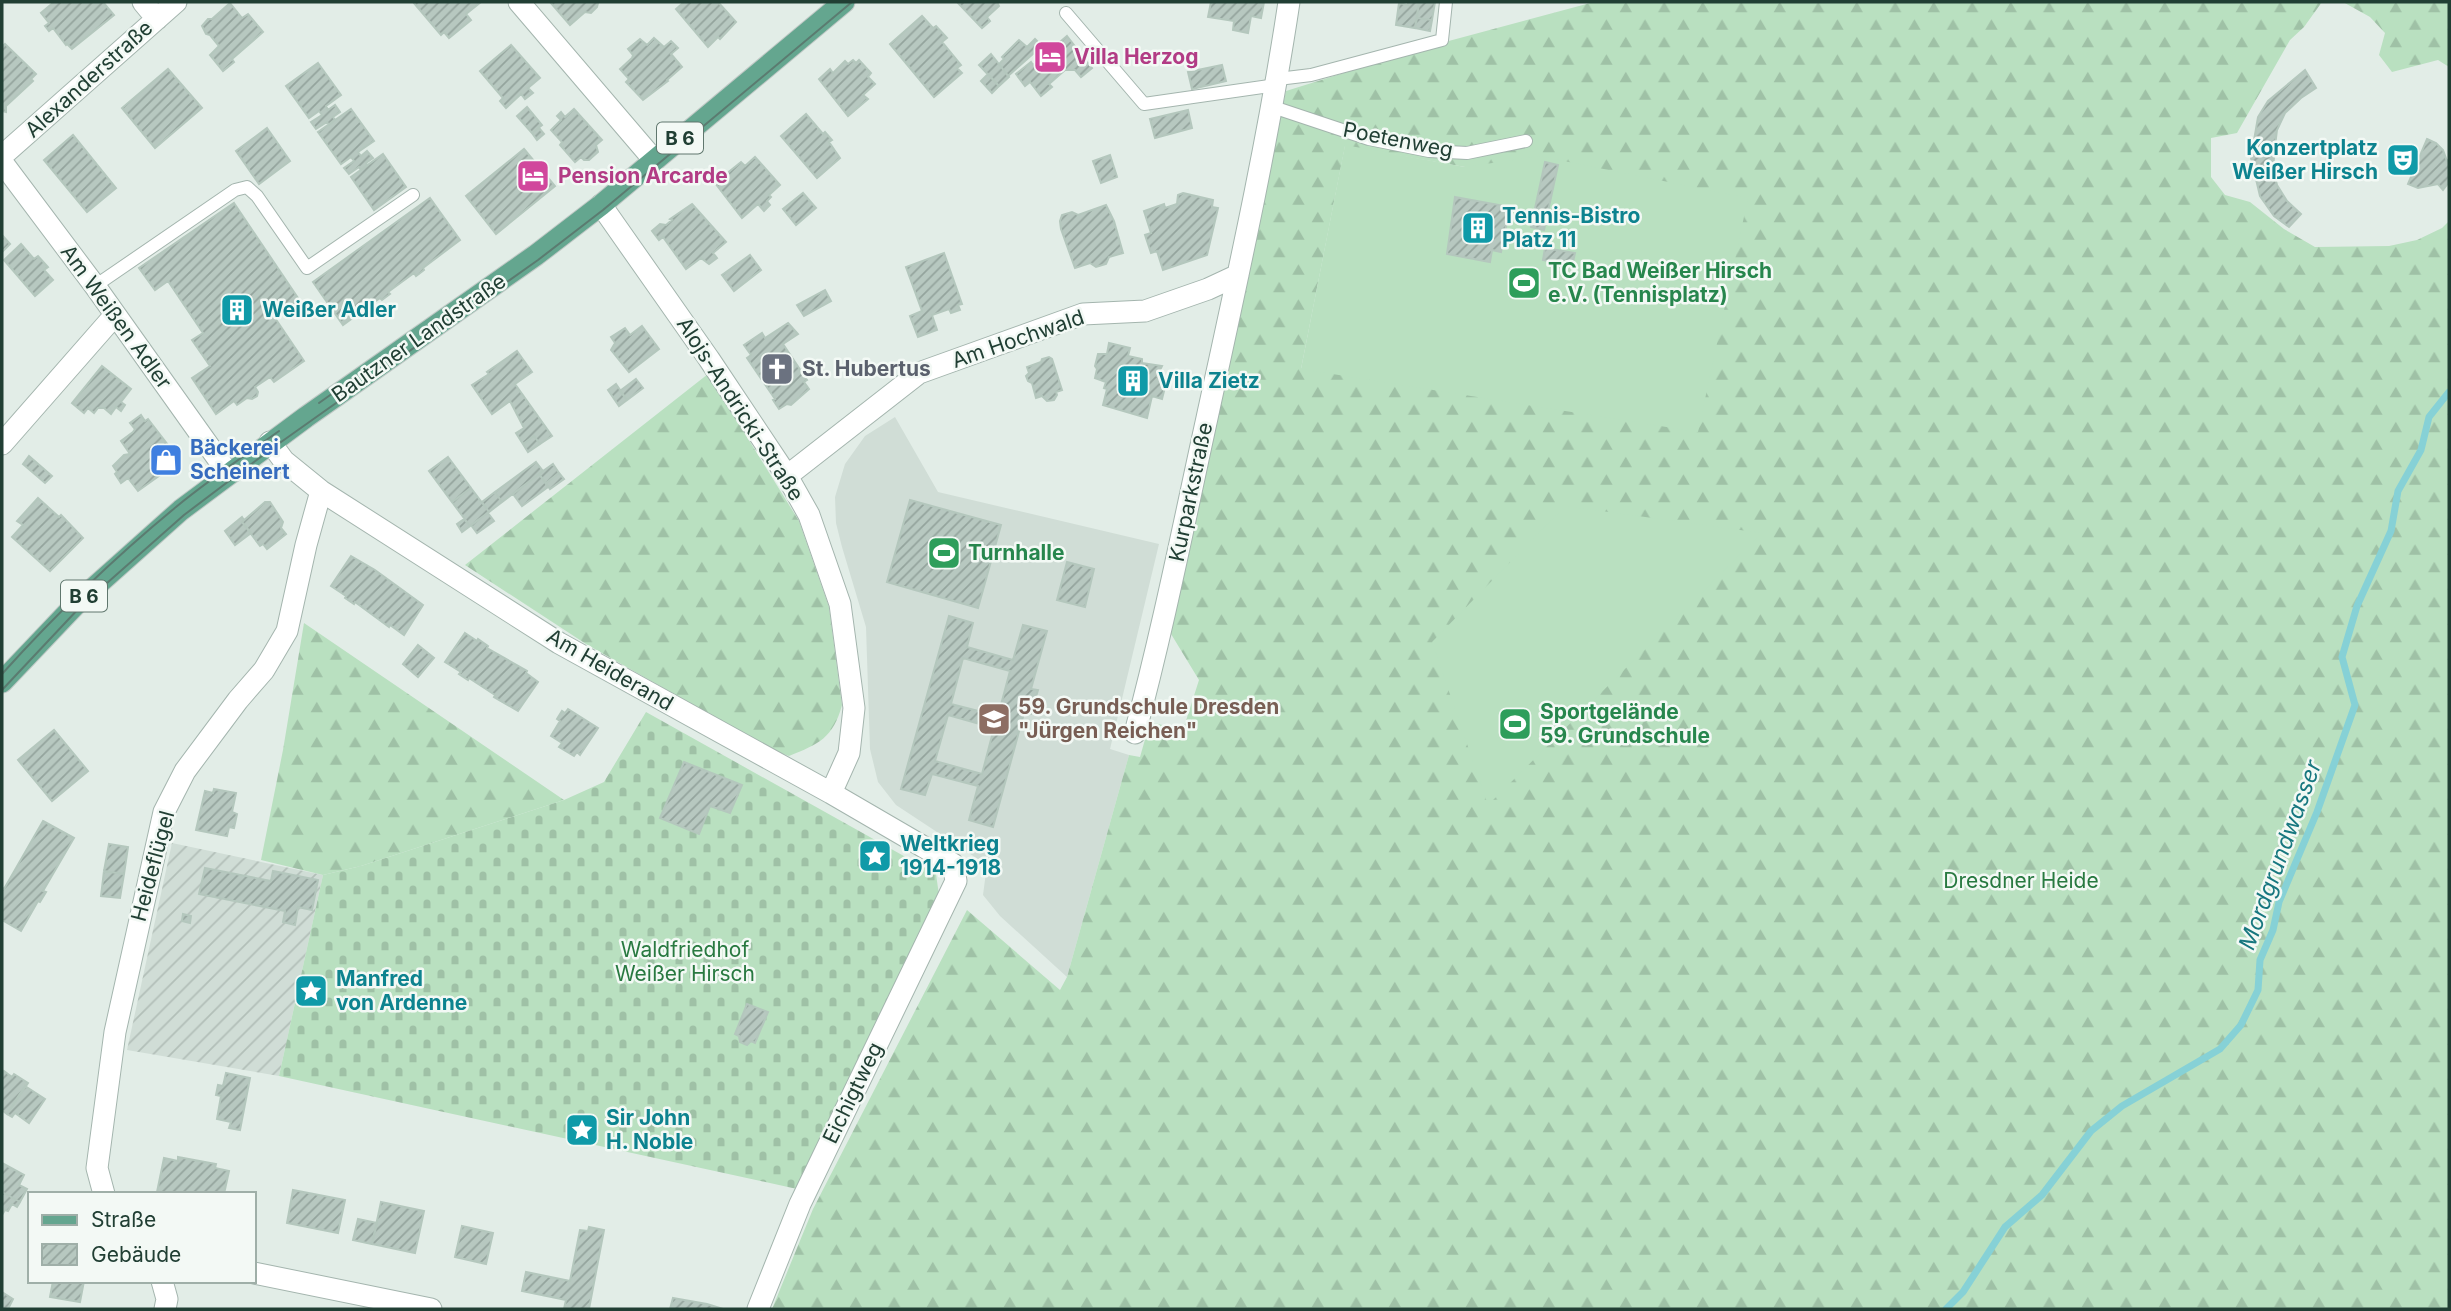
<svg xmlns="http://www.w3.org/2000/svg" width="2451" height="1311" font-family="Inter,sans-serif">
<style>
.built{fill:#d0ddd6}
.industrial{fill:url(#industrial-furrows)}
.forest{fill:url(#forest-firs);fill-rule:evenodd}
.cemetery{fill:url(#cemetery-stones)}
.garden{fill:#b9e0c0}
.lines{fill:none;stroke-linecap:round;stroke-linejoin:round}
.stream{stroke:#86d1d6;stroke-width:7}
.building{fill:url(#building-hatch);stroke:#b4c7bd;stroke-width:2;fill-rule:evenodd}
.lane-casing{stroke:#a4b5ae;stroke-width:14}
.street-casing{stroke:#a4b5ae;stroke-width:23}
.primary-casing{stroke:#c1c9c6;stroke-width:23}
.lane{stroke:#fff;stroke-width:12}
.street{stroke:#fff;stroke-width:21}
.primary{stroke:#64a68f;stroke-width:21}
.tram{stroke:#5b7b70;stroke-width:2}
.labels{text-anchor:middle;stroke-width:5;stroke-linejoin:round;paint-order:stroke}
.shield{fill:#f3f9f5;stroke:#60776e;stroke-width:2}
.shield-label{font-size:19px;font-weight:bold;fill:#213f34}
.hotel-label{font-size:21px;font-weight:bold;fill:#b23c85;stroke:#f3f9f5;text-anchor:start}
.street-label{font-size:21px;fill:#213f34;stroke:#f3f9f5}
.culture-label{font-size:21px;font-weight:bold;fill:#0d838f;stroke:#f3f9f5;text-anchor:start}
.leisure-label{font-size:21px;font-weight:bold;fill:#27864d;stroke:#f3f9f5;text-anchor:start}
.worship-label{font-size:21px;font-weight:bold;fill:#5b616d;stroke:#f3f9f5;text-anchor:start}
.shop-label{font-size:21px;font-weight:bold;fill:#366cbe;stroke:#f3f9f5;text-anchor:start}
.education-label{font-size:21px;font-weight:bold;fill:#785e54;stroke:#f3f9f5;text-anchor:start}
.park-label{font-size:21px;fill:#287940;stroke:#f3f9f5}
.water-label{font-size:23px;font-style:italic;fill:#17777f;stroke:#f3f9f5}
</style>
<defs>
<pattern id="industrial-furrows" width="10" height="10" patternUnits="userSpaceOnUse" patternTransform="scale(1.75)"><rect width="10" height="10" fill="#d0ddd6"/><path d="M-1 1l2-2M0 10L10 0M9 11l2-2" fill="none" stroke="#b2bfb8"/></pattern>
<pattern id="forest-firs" width="22" height="20" patternUnits="userSpaceOnUse" patternTransform="scale(1.75)"><rect width="22" height="20" fill="#b9e0c0"/><path d="M5 1l3.5 6h-7zM16 11l3.5 6h-7z" fill="#9fc1a6"/></pattern>
<pattern id="cemetery-stones" width="16" height="16" patternUnits="userSpaceOnUse" patternTransform="scale(1.75)"><rect width="16" height="16" fill="#b9e0c0"/><path d="M2 7V4a2 2 0 0 1 4 0v3zM10 15v-3a2 2 0 0 1 4 0v3z" fill="#9fc1a6"/></pattern>
<pattern id="building-hatch" width="6" height="6" patternUnits="userSpaceOnUse" patternTransform="scale(1.75)"><rect width="6" height="6" fill="#b7c8c0"/><path d="M-1 1l2-2M0 6l6-6M5 7l2-2" fill="none" stroke="#94a49d"/></pattern>
</defs>
<rect width="100%" height="100%" fill="#e2ede7"/>
<path class="built" d="M895,417l43,75 221,52 -49,205 19,6 -62,222 -67,-61 -17,-21 4,-30 -91,-60 -18,-23 -8,-33 -4,-122 -24,-80 -6,-24 -1,-26 10,-33 20,-28z"/>
<path class="industrial" d="M172,843l151,32 -44,201 -152,-26z"/>
<path class="forest" d="M1594,2h728l-18,25 -14,13 -53,93 -26,5v39l14,18 25,7 34,27 31,18 74,-1 28,-6 25,-12 7,-7v1088h-1677l41,-100 154,-299 93,80 7,-13 62,-222 11,2 10,-35 33,8 16,-50 -31,-51 118,-538 144,-45zM1345,146l120,21 -164,202z
M2343,2h106v65l-11,-7 -46,12 -13,-17 6,-22 -15,-16z
M708,374l91,147 30,86 13,98c-9,33 -23,39 -53,51l-16,-6 -187,-106 -121,-79z
M304,623l260,177 -203,66 -38,9 -62,-15 22,-110z"/>
<path class="cemetery" d="M646,712l290,162 3,21 -142,294 -518,-113 44,-201 38,-9 203,-66 40,-18z"/>
<path class="garden" d="M1345,145l120,22 74,-11 209,42 -50,234 -397,-63z
M1565,506l197,27 -274,272 -56,-163z"/>
<g class="lines">
<path class="stream" d="M1946,1309l17,-17 42,-65 37,-32 49,-64 31,-25 98,-57 21,-24 17,-35 2,-30 13,-30 6,-28 38,-90 38,-107 -13,-48 15,-51 34,-75 7,-40 23,-41 8,-33 20,-25"/>
</g>
<path class="building" d="M54,2h49l11,13 -42,34 -5,-5 -1,1 -13,-17 -4,3 -4,-5 4,-3 -8,-10z
M413,2h68l-15,12 5,6 -22,18 -5,-6 -3,3z
M550,2h47l1,1 -1,4 -6,6 -6,-1 -15,13z
M684,2h34l18,20 -16,17 -2,-2 -10,10 -32,-38z
M957,2h40l2,4 -12,11 3,4 -8,7z
M1211,2h53l-3,16 -10,-2 -3,17 -15,-3 1,-9 -26,-4z
M1408,2h11l-4,26 -19,-3 3,-22 9,2z
M1419,2h16l-3,18 -15,-2z
M230,3l12,15 6,-4 15,18 -31,27 2,3 -11,9 -13,-16 9,-9 -9,-11 -4,-1 -4,-8 6,-7h4z
M922,16l11,12 3,-2 11,12 -5,4 19,23 -4,3 5,5 -28,24 -44,-53z
M1417,18l15,2 -2,11 -15,-3z
M1067,36l25,32 -11,9 -6,-7h-10l-16,14 3,3 -11,9 -11,-14 -5,4 -9,-12 15,-12 2,3z
M654,38l10,9 7,-6 7,7 -7,6 11,13 -15,13 1,1 -25,19 -17,-18 3,-3 -9,-10 12,-11 1,-3 -5,-6 12,-10 7,6z
M1035,39l7,7 -34,30 -9,-12 5,-5 -2,-2 17,-17 8,7z
M5,44l31,30 -5,5 2,2 -27,25v6l-4,-1v-64z
M511,45l29,33 -12,10 5,5 -8,6 -4,-5 -15,14 -6,-7 3,-3 -23,-27z
M991,54l18,23 -10,9 -20,-21z
M853,60l3,3 3,-3 12,13 -3,4 7,7 -12,11 5,4 -20,17 -29,-37 11,-10 3,4 12,-12 3,3z
M318,63l23,32 -15,11 2,4 7,-5 5,7 -7,5 2,3 -6,5 -2,-3 -11,7 -5,-7 11,-7 -3,-4 -10,7 -23,-32z
M1222,65l4,16 -34,8 -4,-17z
M168,69l34,39 -47,40 -33,-40z
M2305,70l11,18 -15,10 -16,15 -8,17 -2,16 -2,23 4,16 10,16 14,13 -12,13 -15,-11 -14,-20 -9,-38 7,-41 10,-16z
M988,74l11,12 -7,7 -11,-12z
M527,107l15,18 -10,8 -15,-17z
M351,109l23,32 -16,11 3,4 6,-5 6,7 -7,5 1,2 -6,5 -2,-3 -10,7 -5,-6 10,-7 -3,-4 -10,7 -23,-32z
M574,109l28,31 -6,5 2,7 -9,8h-5l-3,-3 -6,5 -15,-17 2,-3 -11,-12 10,-10 -4,-4 4,-4 4,5z
M1188,110l4,18 -37,10 -5,-19z
M806,114l17,20 2,-2 7,8 -3,2 11,16 -23,20 -36,-42z
M267,128l23,33 -31,23 -23,-33z
M539,128l5,6 -7,6 -5,-7z
M73,135l43,53 -29,24 -43,-52z
M2427,139l9,4 7,7 4,11 2,-1v22l-6,8 -5,-6 -20,4 -10,-4z
M524,149l31,37 -59,48 -30,-38z
M383,154l23,33 -32,23 -23,-33z
M1110,155l7,22 -16,6 -8,-22z
M755,157l25,28 -11,10 2,2 -4,4 3,4 -6,6 -6,-7 -16,14 -27,-35 26,-21 4,4z
M1545,162l13,3 -14,65 -13,-3z
M803,193l13,15 -20,17 -13,-16z
M1183,193l30,7 -1,7 6,1 -11,47 -44,15 -6,-19 -6,2 -6,-18 6,-2 -7,-22 20,-7 1,4 12,-4 1,-9z
M1455,197l55,10 -9,45 -9,-2 -2,12 -43,-8z
M430,198l30,42 -37,28 1,2 -8,6 -2,-3 -26,19 2,2 -8,6 -2,-2 -37,27 -30,-43z
M234,203l66,98 -25,17 29,43 -30,21 -4,-5 -15,10 3,5 -1,4 -5,3 -5,-1 -10,7 -3,-4 -18,13 -24,-36 18,-12 -18,-26 11,-7 -35,-52 -13,9 -16,-22z
M692,204l34,38 -13,11 4,5 -8,6 -8,-6 -15,11 -23,-32 -4,3 -7,-9 8,-7 6,1 6,-5 -2,-1z
M1106,205l8,16 9,32 -14,4 -3,7 -10,3 -6,-4 -15,5 -14,-39 -1,-8 2,-6 10,-3 6,3z
M2,235l8,9 -8,8z
M21,244l13,15 4,-3 10,11 -4,3 9,10 -18,16 -31,-36z
M1545,248l30,5 -3,13 -29,-6z
M944,253l18,51 -4,1 2,5 -9,3 -2,-4 -17,6 5,15 -19,7 -8,-21 12,-5 -16,-44z
M750,255l11,15 -27,21 -12,-16z
M825,290l6,11 -27,15 -7,-11z
M788,323l10,11 -15,10 24,36 -3,2 5,7 -18,16 -4,-1 -8,5 -6,-9 2,-1 -28,-41 4,-3 -7,-10 18,-12 3,5z
M642,326l17,23 -30,23 -18,-22 4,-7 -4,-6 14,-9 5,7z
M1109,343l21,5 -2,8 14,3v4l20,3 -5,10 10,3 -5,20 -10,-3 -5,22 -44,-13 4,-16 -3,-1 2,-6 -11,-4 2,-9 -2,-3 3,-12h9z
M517,351l15,21 -17,12 37,52 -12,8 -6,-8 -11,8 -7,-11 8,-5 -14,-27 -18,13 -20,-29 17,-11 -2,-2z
M1049,357l3,2 10,31 -6,2 1,3 -3,5 -7,1 -5,-5 -6,2 -4,-15 -4,-2 -2,-5 3,-3 -2,-6 14,-5 1,-3z
M102,366l29,23 -10,13 4,3 -4,6 -5,-4 -5,7 -7,-6h-6l-4,5 -6,-5 -4,5 -12,-10z
M636,379l7,9 -16,12 -7,-9z
M616,384l11,16 -8,6 -11,-16z
M141,415l4,6 3,-2 27,35 -2,12 -35,25 -10,-13 -7,5 -6,-9 2,-2 -4,-6 11,-11 6,-1 -9,-13 12,-9 2,-3 -5,-6z
M534,436l6,8 -12,8 -5,-8z
M29,456l23,20 -7,7 -22,-19z
M448,457l23,31 -19,14 -23,-31z
M536,462l7,9 -41,31 -7,-10z
M553,464l6,9 -13,10 -7,-9z
M559,473l5,6 -14,10 -4,-6z
M539,474l9,13 -26,19 -9,-12z
M471,488l18,24 -19,14 -18,-24z
M495,492l7,10 -13,10 -7,-10z
M38,498l21,19 2,-2 22,23 -33,33 -38,-34 11,-12 -6,-4z
M910,500l91,25 -23,83 -91,-26z
M265,502h5l13,20 -2,6 5,6 -19,15 -4,-5 -3,2 -18,-24z
M488,513l6,8 -17,12 -6,-8z
M242,517l2,3 -2,2 9,11 -16,12 -10,-14z
M464,519l6,7 -8,6 -5,-8z
M351,556l24,14 48,35 -19,30 -14,-10 -1,2 -34,-25 -1,2 -9,-6 1,-2 -15,-10z
M1067,562l27,7 -9,38 -28,-7z
M949,616l24,7 -6,24 46,13 10,-35 24,6 -16,58 7,1 -4,13 -3,11 -7,-1 -31,114 -24,-7 9,-34 -46,-12 -7,21 -24,-6zM963,658l47,13 -12,45 -47,-12zM948,715l46,13 -12,46 -47,-13z
M465,633l12,8 1,-2 10,7 -1,2 40,23 -1,2 12,9 -20,29 -24,-14 1,-2 -26,-17 -1,2 -9,-6 2,-2 -16,-10z
M418,645l16,13 -16,19 -15,-13z
M568,709l30,19 -18,27 -3,-3 -3,4 -15,-9 3,-4 -11,-7 9,-15 -3,-2 5,-8 3,2z
M54,730l34,41 -36,30 -34,-41z
M684,762l58,23 -12,28 -20,-7 -11,28 -39,-16z
M214,789l22,4 -4,19 5,2 -3,14 -5,-1 -2,9 -31,-6 9,-39 8,2z
M43,821l31,17 -31,53 3,1 -6,10 -2,-1 -17,30 -19,-11v-32l2,1z
M109,844l19,3 -4,27 -20,-3z
M205,868l66,13 2,-10 45,9 -6,30 -14,-3 -3,18 -12,-3 2,-11 -86,-17z
M104,871l20,3 -4,24 -19,-2z
M183,914l8,2 -1,7 -8,-2z
M747,1004l21,8 -13,31 -4,-2 -4,4 -7,-3 -1,-6 -4,-2z
M4,1071l8,6 2,-3 14,9 -21,31 -5,-4v-35z
M226,1073l24,5 -10,52 -11,-2 2,-6 -14,-3 4,-23 -5,-1 2,-10 5,1z
M25,1086l20,13 -16,24 -14,-10 -3,4 -5,-3z
M178,1157l38,7 -1,4 14,3 -5,23 -67,-2 7,-34 14,3z
M2,1163l22,12 -5,10 8,4 -7,13 -18,-10z
M293,1190l52,10 -7,33 -51,-10z
M2,1192l18,10 -3,5 -5,-3 -4,7 -3,-1 -3,5z
M381,1202l43,9 -9,42 -43,-9z
M358,1219l19,4 -5,21 -19,-4z
M462,1226l31,7 -7,31 -31,-7z
M589,1227l15,3 -15,79h-25l2,-9 -44,-9 4,-19 44,9 10,-51 8,1z
M53,1281h31l-4,21 -30,-5z
M2,1292l11,7 -5,10h-6z
M673,1298l34,6 16,5h-53z"/>
<g class="lines">
<defs>
<path id="lane" d="M1066,13l78,91 132,-19
M1278,79l33,-4 131,-35 4,-38
M1273,107l96,32 60,12 38,2 59,-12
M95,286l140,-96 12,-3 10,9 50,72 106,-73"/>
<path id="street" d="M143,2l14,17
M519,2l135,158
M2,156l174,-154
M2,162l93,124 133,187
M601,205l108,154 78,117 22,39 31,89 14,104 -5,45 -18,40
M270,442l14,19 37,30 238,152 272,150 122,71 3,17 -156,323 -42,105
M2,444l113,-129
M787,476l132,-103 164,-59 62,-3 63,-22 30,-14
M1135,733c28,-104 49,-210 72,-315 30,-138 61,-276 82,-416
M104,1194l-7,-26 18,-136 49,-220 21,-41 53,-71 26,-30 23,-39 19,-86 15,-54
M254,1273l177,36
M162,1281l5,18 -2,10"/>
<path id="primary" d="M2,682l77,-81 102,-91 125,-93 230,-162 65,-50 243,-203"/>
</defs>
<use href="#lane" class="lane-casing"/>
<use href="#street" class="street-casing"/>
<use href="#primary" class="primary-casing"/>
<use href="#lane" class="lane"/>
<use href="#street" class="street"/>
<use href="#primary" class="primary"/>
<path class="tram" d="M319,403l66,-47
M2,674c54,-60 112,-116 174,-167 33,-27 68,-51 103,-76
M2,690l79,-84 103,-91 90,-68 264,-187 65,-50 249,-208"/>
</g>
<defs>
<symbol id="hotel-square" viewBox="-11 -11 22 22"><rect x="-9" y="-9" width="18" height="18" rx="4" fill="#d1479c" stroke="#f3f9f5"/><path d="M-6-4.5h1.5V1H6V5H4.5V3h-9V5H-6ZM-4 0a1.8 1.8 0 1 1 3.6 0ZM.5 0V-2.5h3Q6-2.5 6 0Z" fill="#fff"/></symbol>
<symbol id="theatre-square" viewBox="-11 -11 22 22"><rect x="-9" y="-9" width="18" height="18" rx="4" fill="#0f9aa8" stroke="#f3f9f5"/><path d="M-5-5.5Q0-4 5-5.5V0Q5 5 0 6Q-5 5-5 0ZM-3.3-2.5H-1v1.5H-3.3ZM1-2.5H3.3v1.5H1ZM-2.8 1Q0 5.5 2.8 1Z" fill="#fff"/></symbol>
<symbol id="building-square" viewBox="-11 -11 22 22"><rect x="-9" y="-9" width="18" height="18" rx="4" fill="#0f9aa8" stroke="#f3f9f5"/><path d="M-4-6H4V6H1V3H-1V6H-4ZM-2.5-4.3h1.7v1.8h-1.7ZM.8-4.3h1.7v1.8H.8ZM-2.5-1h1.7V.8h-1.7ZM.8-1h1.7V.8H.8Z" fill="#fff"/></symbol>
<symbol id="stadium-square" viewBox="-11 -11 22 22"><rect x="-9" y="-9" width="18" height="18" rx="4" fill="#2e9e5b" stroke="#f3f9f5"/><path d="M0-5a6.5 5 0 1 0 0 10a6.5 5 0 1 0 0-10ZM-3.5-1.8h7v3.6h-7Z" fill="#fff"/></symbol>
<symbol id="church-square" viewBox="-11 -11 22 22"><rect x="-9" y="-9" width="18" height="18" rx="4" fill="#6b7280" stroke="#f3f9f5"/><path d="M-1.2-6h2.4v3.5h3.3v2.4h-3.3V6h-2.4V-.1h-3.3v-2.4h3.3Z" fill="#fff"/></symbol>
<symbol id="shop-square" viewBox="-11 -11 22 22"><rect x="-9" y="-9" width="18" height="18" rx="4" fill="#3f7fe0" stroke="#f3f9f5"/><path d="M-5-2.5h2.3a2.7 3.5 0 0 1 5.4 0H5L5.5 6h-11ZM-1.5-2.5h3a1.5 2.3 0 0 0-3 0Z" fill="#fff"/></symbol>
<symbol id="school-square" viewBox="-11 -11 22 22"><rect x="-9" y="-9" width="18" height="18" rx="4" fill="#8d6e63" stroke="#f3f9f5"/><path d="M0-5L7-2L0 1L-7-2ZM-4 1L0 2.5L4 1V4Q0 6-4 4Z" fill="#fff"/></symbol>
<symbol id="sight-square" viewBox="-11 -11 22 22"><rect x="-9" y="-9" width="18" height="18" rx="4" fill="#0f9aa8" stroke="#f3f9f5"/><path d="M0-6L1.8-2.2L6-1.7L2.9 1.2L3.7 5.4L0 3.3L-3.7 5.4L-2.9 1.2L-6-1.7L-1.8-2.2Z" fill="#fff"/></symbol>
</defs>
<g fill-rule="evenodd">
<use href="#hotel-square" x="1031" y="38" width="38" height="38"/>
<use href="#theatre-square" x="2384" y="141" width="38" height="38"/>
<use href="#hotel-square" x="514" y="157" width="38" height="38"/>
<use href="#building-square" x="1459" y="209" width="38" height="38"/>
<use href="#stadium-square" x="1505" y="264" width="38" height="38"/>
<use href="#building-square" x="218" y="291" width="38" height="38"/>
<use href="#church-square" x="758" y="350" width="38" height="38"/>
<use href="#building-square" x="1114" y="362" width="38" height="38"/>
<use href="#shop-square" x="147" y="441" width="38" height="38"/>
<use href="#stadium-square" x="925" y="534" width="38" height="38"/>
<use href="#school-square" x="975" y="700" width="38" height="38"/>
<use href="#stadium-square" x="1496" y="705" width="38" height="38"/>
<use href="#sight-square" x="856" y="837" width="38" height="38"/>
<use href="#sight-square" x="292" y="972" width="38" height="38"/>
<use href="#sight-square" x="563" y="1111" width="38" height="38"/>
</g>
<g class="labels">
<g class="shield">
<rect x="657" y="122.5" width="46" height="31" rx="5"/>
<rect x="61" y="580.5" width="46" height="31" rx="5"/>
</g>
<g class="shield-label">
<text x="680" y="145">B 6</text>
<text x="84" y="603">B 6</text>
</g>
<g class="hotel-label">
<text x="1074" y="64">Villa Herzog</text>
<text x="558" y="183">Pension Arcarde</text>
</g>
<g class="street-label">
<text transform="translate(89 79) rotate(-42)" y="7">Alexanderstraße</text>
<text transform="translate(1398 140) rotate(11)" y="7">Poetenweg</text>
<text transform="translate(116 317) rotate(54)" y="7">Am Weißen Adler</text>
<text transform="translate(419 338) rotate(-35)" y="7">Bautzner Landstraße</text>
<text transform="translate(1018 339) rotate(-19)" y="7">Am Hochwald</text>
<text transform="translate(740 409) rotate(57)" y="7">Alojs-Andricki-Straße</text>
<text transform="translate(1191 492) rotate(-78)" y="7">Kurparkstraße</text>
<text transform="translate(610 670) rotate(30)" y="7">Am Heiderand</text>
<text transform="translate(153 866) rotate(-75)" y="7">Heideflügel</text>
<text transform="translate(853 1093) rotate(-64)" y="7">Eichigtweg</text>
</g>
<g class="culture-label">
<text x="2378" y="155" text-anchor="end">Konzertplatz<tspan x="2378" dy="24">Weißer Hirsch</tspan></text>
<text x="1502" y="223">Tennis-Bistro<tspan x="1502" dy="24">Platz 11</tspan></text>
<text x="262" y="317">Weißer Adler</text>
<text x="1158" y="388">Villa Zietz</text>
<text x="900" y="851">Weltkrieg<tspan x="900" dy="24">1914-1918</tspan></text>
<text x="336" y="986">Manfred<tspan x="336" dy="24">von Ardenne</tspan></text>
<text x="606" y="1125">Sir John<tspan x="606" dy="24">H. Noble</tspan></text>
</g>
<g class="leisure-label">
<text x="1548" y="278">TC Bad Weißer Hirsch<tspan x="1548" dy="24">e.V. (Tennisplatz)</tspan></text>
<text x="968" y="560">Turnhalle</text>
<text x="1540" y="719">Sportgelände<tspan x="1540" dy="24">59. Grundschule</tspan></text>
</g>
<g class="worship-label">
<text x="802" y="376">St. Hubertus</text>
</g>
<g class="shop-label">
<text x="190" y="455">Bäckerei<tspan x="190" dy="24">Scheinert</tspan></text>
</g>
<g class="education-label">
<text x="1018" y="714">59. Grundschule Dresden<tspan x="1018" dy="24">"Jürgen Reichen"</tspan></text>
</g>
<g class="park-label">
<text x="2021" y="888">Dresdner Heide</text>
<text x="685" y="957">Waldfriedhof<tspan x="685" dy="24">Weißer Hirsch</tspan></text>
</g>
<g class="water-label">
<text transform="translate(2280 855) rotate(-70)" y="8">Mordgrundwasser</text>
</g>
</g>
<rect width="2451" height="1311" fill="none" stroke="#213f34" stroke-width="7"/>
<rect x="28" y="1192" width="228" height="91" fill="#f3f9f5" stroke="#9fafa8" stroke-width="2"/>
<rect x="42" y="1215" width="35" height="10" fill="#64a68f" stroke="#9fafa8" stroke-width="2"/>
<text x="91" y="1227" font-size="21" fill="#213f34">Straße</text>
<rect x="42" y="1244" width="35" height="21" fill="url(#building-hatch)" stroke="#9fafa8" stroke-width="2"/>
<text x="91" y="1262" font-size="21" fill="#213f34">Gebäude</text>
</svg>
